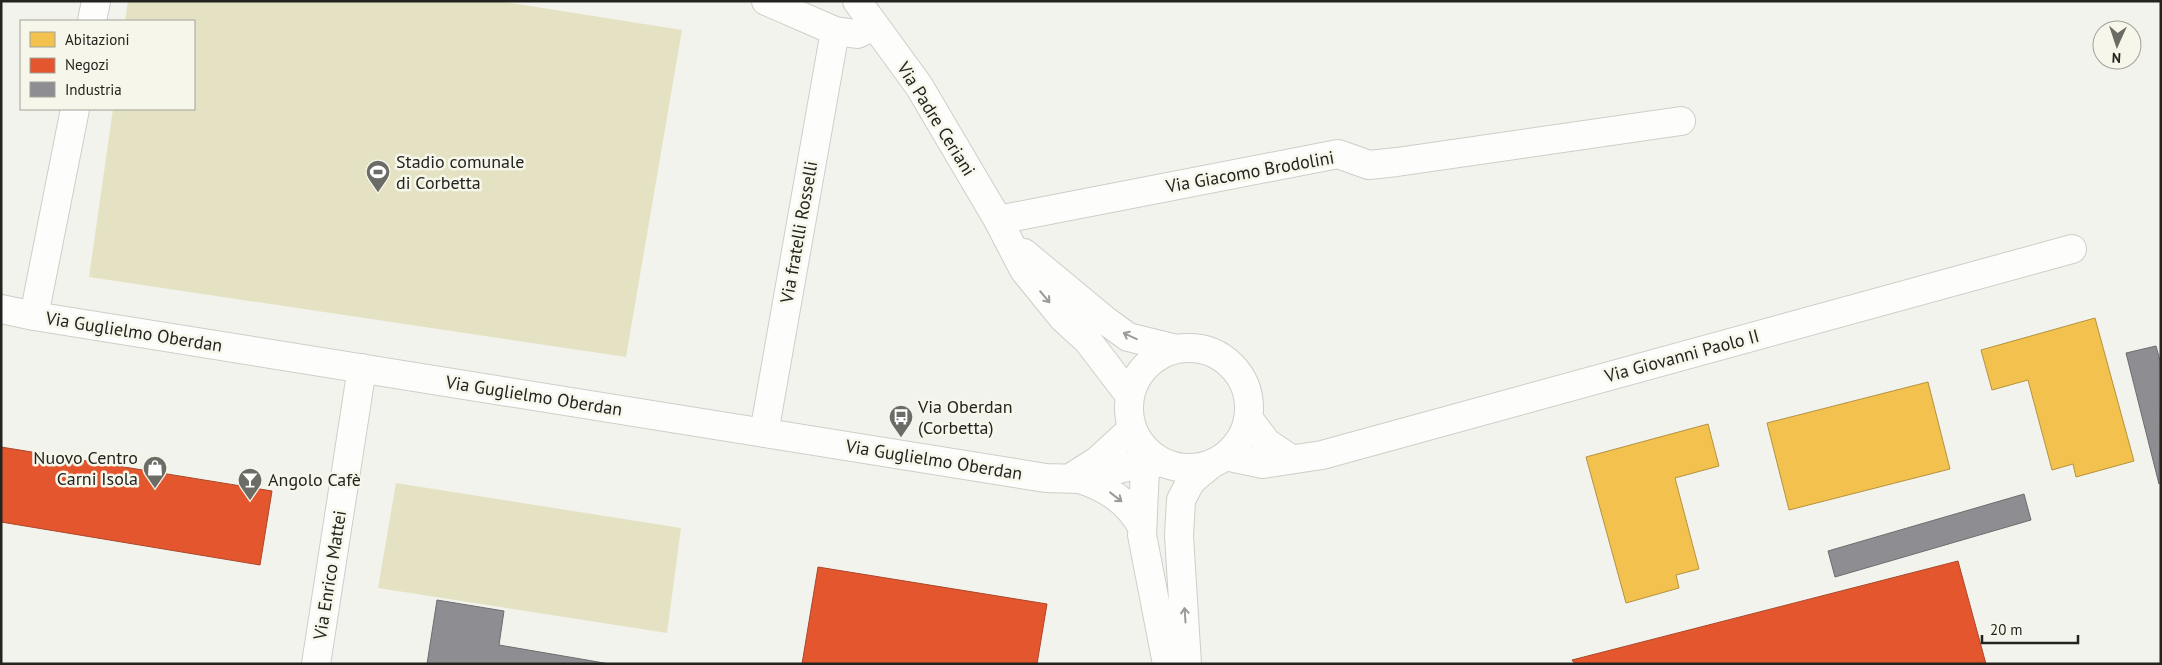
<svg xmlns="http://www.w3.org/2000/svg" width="2162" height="665" font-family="'PT Sans',sans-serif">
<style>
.green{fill:#e4e2c3}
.homes{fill:#f2c14e;stroke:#b49240}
.shops{fill:#e4572e;stroke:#aa472a}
.industry{fill:#8d8d92;stroke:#6d6d70}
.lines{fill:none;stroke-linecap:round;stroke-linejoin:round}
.minor-casing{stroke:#cecec9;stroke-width:30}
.minor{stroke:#fdfdfc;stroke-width:28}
.oneway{stroke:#9b9b99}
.labels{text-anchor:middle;stroke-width:5;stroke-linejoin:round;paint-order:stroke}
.street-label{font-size:18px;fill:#23231f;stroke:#f6f6ea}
.poi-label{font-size:18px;fill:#23231f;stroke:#f6f6ea;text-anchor:start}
</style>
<rect width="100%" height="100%" fill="#f3f3ed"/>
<path class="green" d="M128,1h370l184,29 -56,327 -537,-80 24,-168h81v-88h-69z
M396,483l285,45 -14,105 -289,-45z"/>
<path class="homes" d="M2095,318l39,143 -58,16 -3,-13 -21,6 -24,-90 -36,10 -11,-40z
M1928,382l22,87 -161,41 -22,-87z
M1708,424l11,42 -44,12 24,91 -23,6 3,13 -53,15 -40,-146z"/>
<path class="shops" d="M1,447l271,44 -12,74 -259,-43z
M1958,561l28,103h-411l-3,-4z
M818,567l229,37 -10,60h-235z"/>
<path class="industry" d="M2156,346l5,18 -2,120 -33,-131z
M2024,494l7,26 -196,57 -7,-26z
M437,600l67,11 -5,34 111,19h-183z"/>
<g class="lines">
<defs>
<path id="minor" d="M766,1l69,30 22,3 18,-8
M857,1l62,85 79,134 26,50 39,48 25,23 42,55
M92,21l4,-20
M998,220l340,-66 31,11 28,-3 284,-41
M1024,253l82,68 22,16 49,12
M1,309l33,7 1012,162 34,1 63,-16h20
M34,316l41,-207
M1129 408a60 60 0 1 1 120 0a60 60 0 1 1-120 0Z
M1248,418l19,25 24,16
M764,433l71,-402
M1141,446l4,23 -3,66 25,129
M1225,456l38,8 59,-9 750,-206
M1075,475l22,-14 35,-32
M1080,479c27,9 48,22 62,48
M316,664l46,-296
M1187,664l-8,-128 2,-36 10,-19 22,-18"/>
</defs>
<use href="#minor" class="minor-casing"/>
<use href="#minor" class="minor"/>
</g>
<defs><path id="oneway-shaft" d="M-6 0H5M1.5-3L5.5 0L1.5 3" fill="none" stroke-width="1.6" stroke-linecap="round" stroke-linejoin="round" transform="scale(1.25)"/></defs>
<g class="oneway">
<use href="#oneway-shaft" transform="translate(1045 297) rotate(50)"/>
<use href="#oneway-shaft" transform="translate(1130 336) rotate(-155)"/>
<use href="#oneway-shaft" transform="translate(1116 497) rotate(38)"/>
<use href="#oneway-shaft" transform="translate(1185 615) rotate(-94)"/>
</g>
<defs>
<symbol id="stadium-pin" viewBox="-11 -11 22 30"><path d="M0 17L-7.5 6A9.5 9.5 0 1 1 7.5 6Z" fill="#6c6c67" stroke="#f6f6ea"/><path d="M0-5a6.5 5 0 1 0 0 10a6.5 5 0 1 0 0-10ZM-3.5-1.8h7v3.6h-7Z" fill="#fff"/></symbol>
<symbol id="bus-pin" viewBox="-11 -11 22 30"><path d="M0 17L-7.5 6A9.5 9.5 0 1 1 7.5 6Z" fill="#6c6c67" stroke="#f6f6ea"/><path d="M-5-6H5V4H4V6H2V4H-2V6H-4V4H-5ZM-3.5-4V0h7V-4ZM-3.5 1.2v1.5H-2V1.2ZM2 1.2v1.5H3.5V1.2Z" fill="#fff"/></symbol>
<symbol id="shop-pin" viewBox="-11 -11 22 30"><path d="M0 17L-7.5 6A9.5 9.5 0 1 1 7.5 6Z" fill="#6c6c67" stroke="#f6f6ea"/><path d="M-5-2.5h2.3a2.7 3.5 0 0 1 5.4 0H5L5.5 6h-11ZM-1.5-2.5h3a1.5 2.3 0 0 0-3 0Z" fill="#fff"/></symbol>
<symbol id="bar-pin" viewBox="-11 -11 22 30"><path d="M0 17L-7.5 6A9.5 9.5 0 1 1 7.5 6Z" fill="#6c6c67" stroke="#f6f6ea"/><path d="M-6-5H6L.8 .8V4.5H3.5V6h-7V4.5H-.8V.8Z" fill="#fff"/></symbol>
</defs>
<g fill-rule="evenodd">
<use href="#stadium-pin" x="364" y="158" width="28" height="38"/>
<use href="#bus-pin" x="887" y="403" width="28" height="38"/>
<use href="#shop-pin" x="141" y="454" width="28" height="38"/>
<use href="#bar-pin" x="236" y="466" width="28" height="38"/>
</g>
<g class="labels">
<g class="street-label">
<text transform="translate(936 119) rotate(58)" y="6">Via Padre Ceriani</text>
<text transform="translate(1250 172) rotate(-10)" y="6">Via Giacomo Brodolini</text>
<text transform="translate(799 232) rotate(-80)" y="6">Via fratelli Rosselli</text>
<text transform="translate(134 332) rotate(9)" y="6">Via Guglielmo Oberdan</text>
<text transform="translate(1682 356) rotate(-15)" y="6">Via Giovanni Paolo II</text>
<text transform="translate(534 396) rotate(9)" y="6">Via Guglielmo Oberdan</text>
<text transform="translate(934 460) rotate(9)" y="6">Via Guglielmo Oberdan</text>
<text transform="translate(330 575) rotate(-81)" y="6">Via Enrico Mattei</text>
</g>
<g class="poi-label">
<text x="396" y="168">Stadio comunale<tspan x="396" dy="21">di Corbetta</tspan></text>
<text x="918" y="413">Via Oberdan<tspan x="918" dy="21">(Corbetta)</tspan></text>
<text x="138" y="464" text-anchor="end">Nuovo Centro<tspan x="138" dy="21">Carni Isola</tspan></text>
<text x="268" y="486">Angolo Cafè</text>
</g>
</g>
<rect width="2162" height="665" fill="none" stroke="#23231f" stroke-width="5"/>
<rect x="20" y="20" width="175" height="90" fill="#f6f6ea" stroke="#a2a299"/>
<rect x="30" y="32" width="25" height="15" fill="#f2c14e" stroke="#a2a299"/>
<text x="65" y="45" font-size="15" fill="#23231f">Abitazioni</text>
<rect x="30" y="58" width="25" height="15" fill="#e4572e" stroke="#a2a299"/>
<text x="65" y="70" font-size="15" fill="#23231f">Negozi</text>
<rect x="30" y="82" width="25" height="15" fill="#8d8d92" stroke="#a2a299"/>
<text x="65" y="95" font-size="15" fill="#23231f">Industria</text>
<g transform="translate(2117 45) rotate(183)"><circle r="24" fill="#f6f6ea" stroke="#a2a299"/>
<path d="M0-4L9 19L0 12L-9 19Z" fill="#6c6c67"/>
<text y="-8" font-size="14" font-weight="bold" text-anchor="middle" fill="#23231f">N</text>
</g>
<path d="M1982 635v8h96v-8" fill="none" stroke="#23231f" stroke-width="2.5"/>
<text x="1990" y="635" font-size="15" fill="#23231f" stroke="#f6f6ea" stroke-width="4" paint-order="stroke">20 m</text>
</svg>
